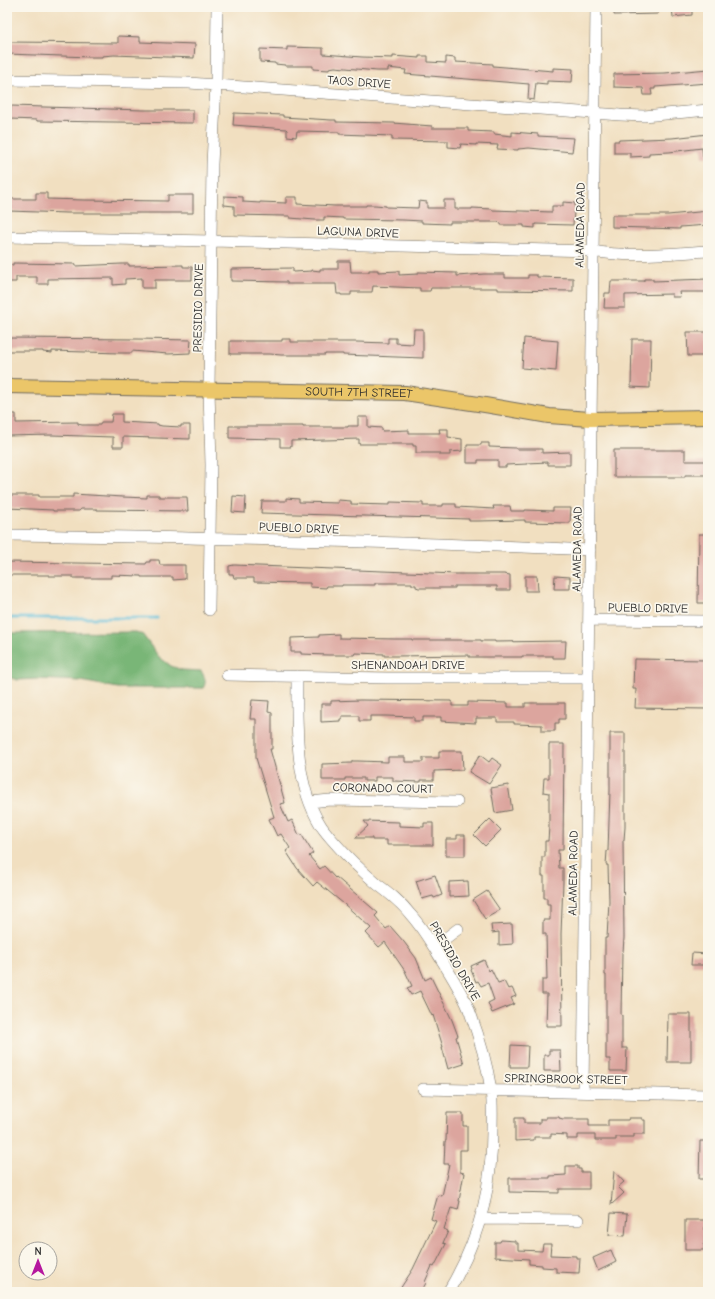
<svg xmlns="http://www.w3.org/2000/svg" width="715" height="1299" font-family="'Comic Neue',sans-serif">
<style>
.forest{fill:#79b677;stroke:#527051}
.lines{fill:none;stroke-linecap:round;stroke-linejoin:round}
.stream{stroke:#57b9d6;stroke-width:3}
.building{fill:#dca59e}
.minor-casing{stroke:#706a5f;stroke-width:12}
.major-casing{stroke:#706a5f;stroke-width:16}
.minor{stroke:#fff;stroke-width:11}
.major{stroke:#ebc669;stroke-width:14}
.labels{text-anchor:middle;stroke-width:3.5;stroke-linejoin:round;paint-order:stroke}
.street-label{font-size:12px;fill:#2b2b2b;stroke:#fbf7ec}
</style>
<rect width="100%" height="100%" fill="#fbf7ec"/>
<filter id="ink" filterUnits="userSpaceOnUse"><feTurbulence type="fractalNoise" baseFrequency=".025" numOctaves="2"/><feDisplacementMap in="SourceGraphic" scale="8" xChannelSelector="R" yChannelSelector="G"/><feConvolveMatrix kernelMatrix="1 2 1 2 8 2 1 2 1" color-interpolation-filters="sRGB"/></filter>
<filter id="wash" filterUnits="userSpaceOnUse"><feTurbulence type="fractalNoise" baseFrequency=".012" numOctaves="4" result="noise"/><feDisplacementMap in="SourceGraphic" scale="16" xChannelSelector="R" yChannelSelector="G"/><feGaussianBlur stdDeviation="0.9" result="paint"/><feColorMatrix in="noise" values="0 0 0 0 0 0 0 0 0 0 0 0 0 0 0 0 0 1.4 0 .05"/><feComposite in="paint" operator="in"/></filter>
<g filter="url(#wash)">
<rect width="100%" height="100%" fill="#f1dfc0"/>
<path class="forest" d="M136,632l6,2 17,23 12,9 11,4 19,1c4,6 6,11 2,17h-85l-37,-7 -44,-2 -19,1 -11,-3v-44z"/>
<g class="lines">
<path class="stream" d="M7,618h150"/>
</g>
<g id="blocks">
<path class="building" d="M614,7h44v7l-44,1z
M672,7h20v8l-19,2z
M118,36l22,1v5l55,2 -1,14 -80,-3 -12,1v1h-12l-83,-3v-12l111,1z
M287,47l36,1v6l39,3 31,1v-2l26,2v-2h9v6l18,1v-6l9,1v4l38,2v2l60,5v-3l20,1 -1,13 -25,-1v3l-11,-1 -2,17 -6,-1 1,-15 -124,-10 1,-4 -18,-2v3h-11l-42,-4 -6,1v2l-16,-1v-3h-28v-1l-10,-1v-1l-15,-1v-13l27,1z
M708,69v14l-53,4v2h-4l1,6h-8l-1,-7 -29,-1v-13l51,-1z
M11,106l132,4h50v13l-156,-2v-1l-27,-1z
M234,113l49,2v2l48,3h5v2l57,1 39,3v2h36v3l26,1v2l18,2v-4l26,2v2l36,2 -2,14 -43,-4 -11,1v1l-21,-1 1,-4 -22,-1v1l-15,-1 -1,4 -12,-1v-6l-56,-1v-4l-53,-2v-2l-42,-1 -1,6 -9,-1v-6l-1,-1 -53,-4z
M708,134v23h-5l-1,-9 -33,4 -20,1v3l-19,1v-4h-16v-12h5v-1l53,-2z
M36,193h11v6l37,1 84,1v-6h25v18h-126l-58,-2v-12h27z
M224,196l19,1v5l17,1v-1l26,1v-6h11v7l38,2h31v-1h9l11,1v1l32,1 1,-7 8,1v6h17v-8h11v9h17v-1l20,1v1l60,2v-6h11v-4l12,1v9h-1l-1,13 -38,-1v4l-11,-1v-2h-23v-2l-4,-1h-47v2l-28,-1v-2l-19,-1 -60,-1v-1l-19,-1v3h-9l-25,-2v-2h-5l-51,-1v-9l-10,-1z
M708,211v14l-28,2v2l-68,-2v-12h56z
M338,261h12l1,11h18v-2h9v2l21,-1v4l19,-1v-2l39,1v3l27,-2h21v4h23v-3h9v2l36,1v13l-75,-1v-2h-67l-1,3h-10v-3l-47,-2 -1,6h-21v3h-10v-1h-4l-1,-10h-49v-2l-56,-1v-12l62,-1v4l19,-1v-1l8,1v-2h18z
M13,263l62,1v2l47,-2h7v2l54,-1v2h9v13h-37v8h-13v-10l-17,1v5l-12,1v-7l-65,1v5h-11v-7h-21v5h-7v-17h4z
M644,279h9v2l55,-2v13h-29l1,5h-8v-3l-47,1v13h-21l1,-15h5l1,-12h33z
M414,329h9v29l-80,-3v-1h-18v1h-44l-11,-1h-40v-13h52v-2h9v3h66l31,1v-5h8v5l17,1z
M687,332h21v24h-20z
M8,338l129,1 54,1 -1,13 -22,1 -36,-3v2h-12l-68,-2v2l-9,-1v-1h-35z
M524,338l34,3 -2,30 -34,-3z
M632,339h19l-1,49 -19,-1z
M7,414h9v9l62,-1v2l4,1h18l1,-3h10l1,-8h10v8l36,2v1l4,1 19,1v-2h9v14l-67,-2v10h-10v-10l-61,-2 -45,1z
M358,417h10v10l14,1v3l27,-1v3h31l-1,-4h9v8l14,2v12l-12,1v3h-10v-2h-24v-7h-3v-2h-54v-5l-68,2v6h-11v-8l-51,-1v-12h74v1h45v-1h10z
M481,443h8v4l27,1v1h26v4l28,-1v13h-22v-3l-21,1v1l-21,1v2h-8v-7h-20v3h-11v-18h14z
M614,450h71v11h23v14h-23v2h-71z
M73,494l50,3 24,1v-3h12v2h28l1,14 -91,-1v-1h-16l-2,2h-26v-1l-46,-2v-13h32v2h34z
M233,496l13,1 -1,16 -13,-1z
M286,498l13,1v3l39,1v-3l13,1v3l39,1v-3l33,1v3h20v-2h13v3l38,2 -1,-3h17l1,5h14v-1l28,1v-3h18l-1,15 -45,-1v-2l-47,1h-9v-2l-208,-6 1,-12h24z
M699,534h9v69h-10z
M150,560h9l1,5h25v14l-12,1v-3h-32v-1l-30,-1v3h-38v-2h-24v-1h-42v-13l139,2 1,-2h3z
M234,565l222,9h48l6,1v15h-13v-4h-42v2h-36l-3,-1v-2h-4v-2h-37v2h-33v1h-15l-1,2 -16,-1v-4l-56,-1v-4h-20l-1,-4h-4v-8z
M525,576h12l1,15h-13z
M555,576l15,1v12h-16z
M339,634v4l57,1h16v1h69v1h14v1l71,-1 -1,17h-12v-2h-31v1h-53v-2l-73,1h-12v-2l-29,-1 -1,2h-26l-27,-1v-2h-10v-14l28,-1v-2z
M634,659l74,1v49l-73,-1 1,-19h-3z
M252,700l17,1 -1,11 4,1v36h-2l15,54 -5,1 8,18 4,-2 7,15 2,-1 12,19 -4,3 11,13 4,-3 11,12 1,-1 42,36 -3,3 11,13 4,-3 14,16 12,16 9,22 6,-3 21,43 6,16 -2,1 8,27 -16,5 -6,-22h1l-10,-32 -1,1 -12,-25 -9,4 -4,-7 5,-2 -7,-15 -20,-29 -6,5 -13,-14 5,-5 -27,-24 -27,-22 -4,4 -16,-18 -11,-17 4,-3 -9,-14 -4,2 -8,-17 5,-2 -18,-59v-39h-6z
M360,700l92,1v5h16v-4l40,1v4h17v-4h40v16h-6v4h-4v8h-13v-6l-26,-1h-2v-2h-17v-4h-21v5l-35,-2v-4h-18v4h-9v-4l-28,-1h-16v5h-11v-5h-17v3h-2v2l-19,1v-18h10v-3z
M610,733h15v94l-1,13h-1l1,98 -1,14h-1l-1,63h1v33h5l-1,23h-16v-12h-4v-84h-1v-37h2l2,-37 -1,-36h-2l1,-14h1l2,-60z
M549,744h15l-1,106h-5l1,18h4v14l-2,52 1,92h-16l1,-32h-5v-14h5l-1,-46h-3v-14h7v-16h-3v-6h-3v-22h-2v-19h3v-16h3l1,-14v-34l-6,-1 1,-14h5z
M439,751h23l1,19 -29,1v9h-13v2l-28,-1v-4h-18v4h-11v-3h-19v2h-23v-16l30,-1v-2h6l30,1v-5h17v5h18v-4h16z
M480,755l9,7 3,-4 10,7 -13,19 -20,-12z
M508,785l4,25 -17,3 -4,-25z
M490,819l11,11 -16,16 -11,-11z
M364,821l35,1v4l25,1v-4h9v22h-46v-5h-15v-2h-17l13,-12z
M457,835h8v21h-19v-17h11z
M435,875l7,20 -8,3 -1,-2 -11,3 -6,-18z
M468,881l1,15 -20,1v-15z
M487,891l13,19 -15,9 -12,-19z
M512,924l1,20 -14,1v-13l-7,1 -1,-8z
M692,953l16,1v11h-17z
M484,960l5,11 2,-2 7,14 6,-2 4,8 4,-1 4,8 -5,2 3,6 -22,9 -4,-10 6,-3 -6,-17 -7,3 -3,-5 -2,1 -5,-12 1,-1 -1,-3z
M668,1014h23v48h-24z
M511,1045l17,1 -1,21h-17z
M549,1050h11l1,21h-17v-16h5z
M447,1113h16v13h4v24h-7v22l4,1 -5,28h1l-2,9 -7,-2 -7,21 4,2 -5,12 3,1 -12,23 -2,-1 -7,16 1,1 -5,9h-23l15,-23 23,-48 -5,-2 7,-24 4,1 7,-32h-5l1,-23h1z
M546,1117h13v1l4,1h26v7h19v-6h20l1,-2h13v2h3v14h-11v3h-18v3h-21v-5h-17v4h-11v-4l-16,-1v3h-17v3l-19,1v-23h9v5h16v-4h6z
M700,1141h8v38h-9z
M566,1166h12v3h3v3h8v17h-30v4l-50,-1v-14h41v-2l16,-1z
M614,1171l10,11 -6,5 6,6 -13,12z
M611,1213l16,1 -2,22 -16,-1z
M685,1220h20l-1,30h-19z
M501,1240l14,1v2h3v7l24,1 1,-7h8l-1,11 26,1v2h4l-1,15 -23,-1v-4l-14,-1v-2l-13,-1v-5l-34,-2v-15h5z
M611,1250l5,12 -18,9 -5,-13z"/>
</g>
</g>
<g filter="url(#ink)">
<use href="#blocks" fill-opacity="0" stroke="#706a5f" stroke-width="1"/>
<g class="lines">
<defs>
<path id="minor" d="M7,80l182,3 431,32 24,1 64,-6
M7,237l205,4 380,10c38,7 78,2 116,0
M7,535c194,3 389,6 583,15
M209,610l2,-145 -2,-76 3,-225 4,-80 1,-77
M589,620l119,1
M227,675l160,3h201
M297,676c0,48 -3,106 23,148 4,7 10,13 15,19 13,15 27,28 42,41 12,9 24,18 33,30 12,13 22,30 31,45 10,16 20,32 27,48 10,26 19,56 23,83 2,14 1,28 1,42 0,57 -14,111 -44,160
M310,802l20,-2 127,2
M434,947l24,-18
M423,1089l285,6
M583,1092l13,-1085
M481,1219l97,1"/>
<g id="major">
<path id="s1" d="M7,386l398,7 80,12 64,11 41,3 118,-2"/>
</g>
</defs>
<use href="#minor" class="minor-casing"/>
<use href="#major" class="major-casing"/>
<use href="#minor" class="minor"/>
<use href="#major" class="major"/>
</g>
</g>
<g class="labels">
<g class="street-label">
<text transform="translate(359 82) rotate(4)" y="4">TAOS DRIVE</text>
<text transform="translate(580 225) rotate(-89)" y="4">ALAMEDA ROAD</text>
<text transform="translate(358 232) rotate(2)" y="4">LAGUNA DRIVE</text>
<text transform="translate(198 308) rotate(-89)" y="4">PRESIDIO DRIVE</text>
<text dy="4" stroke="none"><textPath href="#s1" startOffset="352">SOUTH 7TH STREET</textPath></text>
<text transform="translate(299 528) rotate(2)" y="4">PUEBLO DRIVE</text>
<text transform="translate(577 549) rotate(-89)" y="4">ALAMEDA ROAD</text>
<text transform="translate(648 608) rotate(1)" y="4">PUEBLO DRIVE</text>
<text x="408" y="669">SHENANDOAH DRIVE</text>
<text transform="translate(383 788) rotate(1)" y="4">CORONADO COURT</text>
<text transform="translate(573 873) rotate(-89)" y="4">ALAMEDA ROAD</text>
<text transform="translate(455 961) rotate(60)" y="4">PRESIDIO DRIVE</text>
<text transform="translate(566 1079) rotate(1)" y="4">SPRINGBROOK STREET</text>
</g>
</g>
<rect width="715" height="1299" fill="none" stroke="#fbf7ec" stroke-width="24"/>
<g transform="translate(38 1261)"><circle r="19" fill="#fbf7ec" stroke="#a8a59f"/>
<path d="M0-3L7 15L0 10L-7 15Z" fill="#b5179e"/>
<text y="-6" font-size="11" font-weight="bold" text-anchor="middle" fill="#2b2b2b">N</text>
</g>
</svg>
